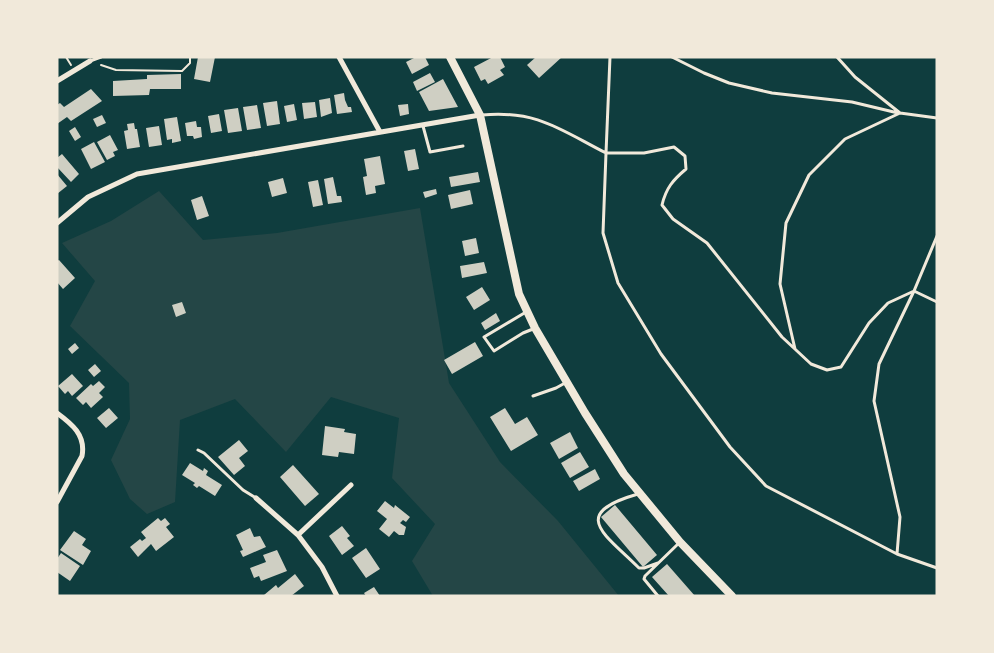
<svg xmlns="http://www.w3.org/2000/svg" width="994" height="653" font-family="Karla,sans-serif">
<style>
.green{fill:#244646}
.building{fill:#cfcfc3}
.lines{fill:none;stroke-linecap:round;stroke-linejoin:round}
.path{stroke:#f1e9da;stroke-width:2}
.service{stroke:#f1e9da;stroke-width:3}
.minor{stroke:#f1e9da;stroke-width:5}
.secondary{stroke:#f1e9da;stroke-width:8}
</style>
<rect width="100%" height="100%" fill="#0f3d3e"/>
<path class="green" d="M159,191l44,49 74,-7 143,-25 29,175 51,79 58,59 61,75h-186l-21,-35 23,-37 -43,-46 7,-60 -68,-21 -45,55 -51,-53 -55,21 -5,82 -28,12 -17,-15 -19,-39 19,-41 -1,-36 -59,-57 25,-45 -33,-38 49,-22z"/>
<path class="building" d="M198,57h17l-5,25 -16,-3z
M416,57h9l4,8 -17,9 -6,-12z
M493,57h7l5,10 -5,3 4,5 -16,9 -3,-5 -4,2 -7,-14z
M536,57h26l-23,21 -12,-13z
M430,73l5,9 -18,9 -4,-9z
M181,74v15h-31l-1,6 -36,1v-15l34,-2v-4z
M443,79l15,28 -29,4 -10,-19z
M91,89l11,12 -31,20 -4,-4 -10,7v-19l3,-2 4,4z
M344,93l1,7 3,7h3l1,5 -15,2 -3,-19z
M330,98l2,15 -11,4 -2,-17z
M277,101l3,23 -13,2 -4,-23z
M315,102l2,15 -13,2 -2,-16z
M294,104l3,16 -10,2 -3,-16z
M408,104l1,10 -9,2 -2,-11z
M257,105l4,23 -14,2 -4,-23z
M238,108l4,23 -14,2 -4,-23z
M219,114l3,17 -11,2 -3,-17z
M102,115l4,8 -9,4 -4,-8z
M177,117l4,24 -9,2v-4l-5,1 -3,-21z
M196,121l1,6h4l1,10 -8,2 -1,-3h-6l-2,-13z
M134,123l1,6h2l3,18 -13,2 -3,-18 4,-1 -1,-6z
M159,126l3,19 -13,2 -3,-19z
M75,127l6,10 -6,4 -6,-10z
M110,135l8,15 -5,2 2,4 -8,4 -10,-18z
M94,142l11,20 -14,7 -10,-20z
M415,149l4,20 -11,2 -4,-20z
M62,154l17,20 -8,8 -14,-15v-9z
M380,156l5,28 -10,2 1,7 -10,2 -3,-18 4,-1 -3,-17z
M478,172l2,10 -29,5 -2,-10z
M57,174l10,12 -10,8z
M333,177l4,19h4l1,6 -14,2 -4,-25z
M283,178l4,15 -15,4 -4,-15z
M318,180l5,25 -10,2 -5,-25z
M436,189l1,5 -12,4 -2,-6z
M470,190l3,14 -22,5 -3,-14z
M202,196l7,20 -12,4 -6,-20z
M476,238l3,15 -14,3 -3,-15z
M59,260l16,18 -12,11 -6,-7v-21z
M484,262l3,11 -25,5 -2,-12z
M482,287l8,13 -16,10 -8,-13z
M182,302l4,11 -10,4 -4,-12z
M496,313l4,8 -15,9 -4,-7z
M475,342l8,14 -31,18 -8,-14z
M75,343l4,5 -7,6 -4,-5z
M95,364l6,7 -7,6 -6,-7z
M72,374l11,12 -11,10 -4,-5 -3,3 -7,-8z
M99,381l6,6 -6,6 4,4 -12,11 -5,-6 -3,3 -7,-7 15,-14 2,2z
M109,408l9,10 -12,10 -9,-10z
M505,408l10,16 12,-7 11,18 -27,16 -21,-34z
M325,426l20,3 -1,3 12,2 -2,20 -15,-2 -1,5 -16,-2z
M570,432l8,16 -19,11 -9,-16z
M239,440l9,11 -9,7 6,8 -11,9 -16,-18z
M580,452l9,15 -19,11 -9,-15z
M190,463l13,8 1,-3 4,3 -2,4 16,10 -7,11 -16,-10 -2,2 -4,-3 2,-2 -13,-8z
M293,465l26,29 -14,12 -25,-29z
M595,469l5,10 -21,12 -6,-10z
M385,501l9,7 1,-3 15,12 -4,5 -3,-2 -3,3 6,4 -2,8h-5l-5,-4 -5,6 -10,-8 8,-10 -10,-8z
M615,505l42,50 -14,12 -42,-50z
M158,518l3,3 4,-3 5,6 -4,3 8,10 -18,14 -5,-7 -13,13 -8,-10 10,-8 2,2 4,-3 -5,-6z
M342,526l8,10 -3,2 7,8 -12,9 -13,-19z
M250,528l4,9 6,-1 6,11 -23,10 -3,-6 3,-1 -7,-15z
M74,531l12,8 -4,6 9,6 -8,14 -23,-15z
M366,548l14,21 -14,9 -14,-20z
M277,550l10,21 -26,10 -2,-5 -5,2 -4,-10 16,-6 -3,-7z
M61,553l19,13 -10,15 -13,-9v-13z
M667,564l28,32h-26l-17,-19z
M295,574l9,12 -13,10 -27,-1 12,-10 2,3z
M374,587l6,9h-14l-2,-3z"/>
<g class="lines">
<path class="path" d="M66,57l5,8
M101,65l15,5 66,1 8,-8v-6"/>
<path class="service" d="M610,57l-4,96h38l30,-6 11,9 1,13c-13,11 -20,19 -24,36l11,14 34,24 75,94 29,27 16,6 14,-3 28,-44 19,-20 26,-12 23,11
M672,57l32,16 25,10 43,10 80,9 46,11
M837,57l18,20 45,36 37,5
M90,61l11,-4
M482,115c55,-5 77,14 124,38l-3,80 15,50 43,71 69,93 36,39 131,68 40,14
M423,126l7,26 33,-6
M526,312l-42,25 10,14 29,-18 10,-4
M795,349l-15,-65 6,-61 23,-48 36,-36 55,-26
M533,396l23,-8 9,-5
M198,450l6,3 39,37 13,8
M638,494c-70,20 -33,40 1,74h5l14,-5
M897,554l3,-37 -26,-116 5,-37 35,-73 23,-55
M658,596l-14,-17 1,-3 34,-33"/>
<path class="minor" d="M339,57l41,75
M57,81l33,-20
M57,223l31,-26 49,-23 343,-59
M57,413c15,11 29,22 25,43l-25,46
M256,498l42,37 24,32 15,29
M298,535l53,-50"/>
<path class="secondary" d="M450,57l30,58 39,179 16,34 50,85 39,61 56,68 52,54"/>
</g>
<rect width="994" height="653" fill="none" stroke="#f1e9da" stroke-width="117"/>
</svg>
